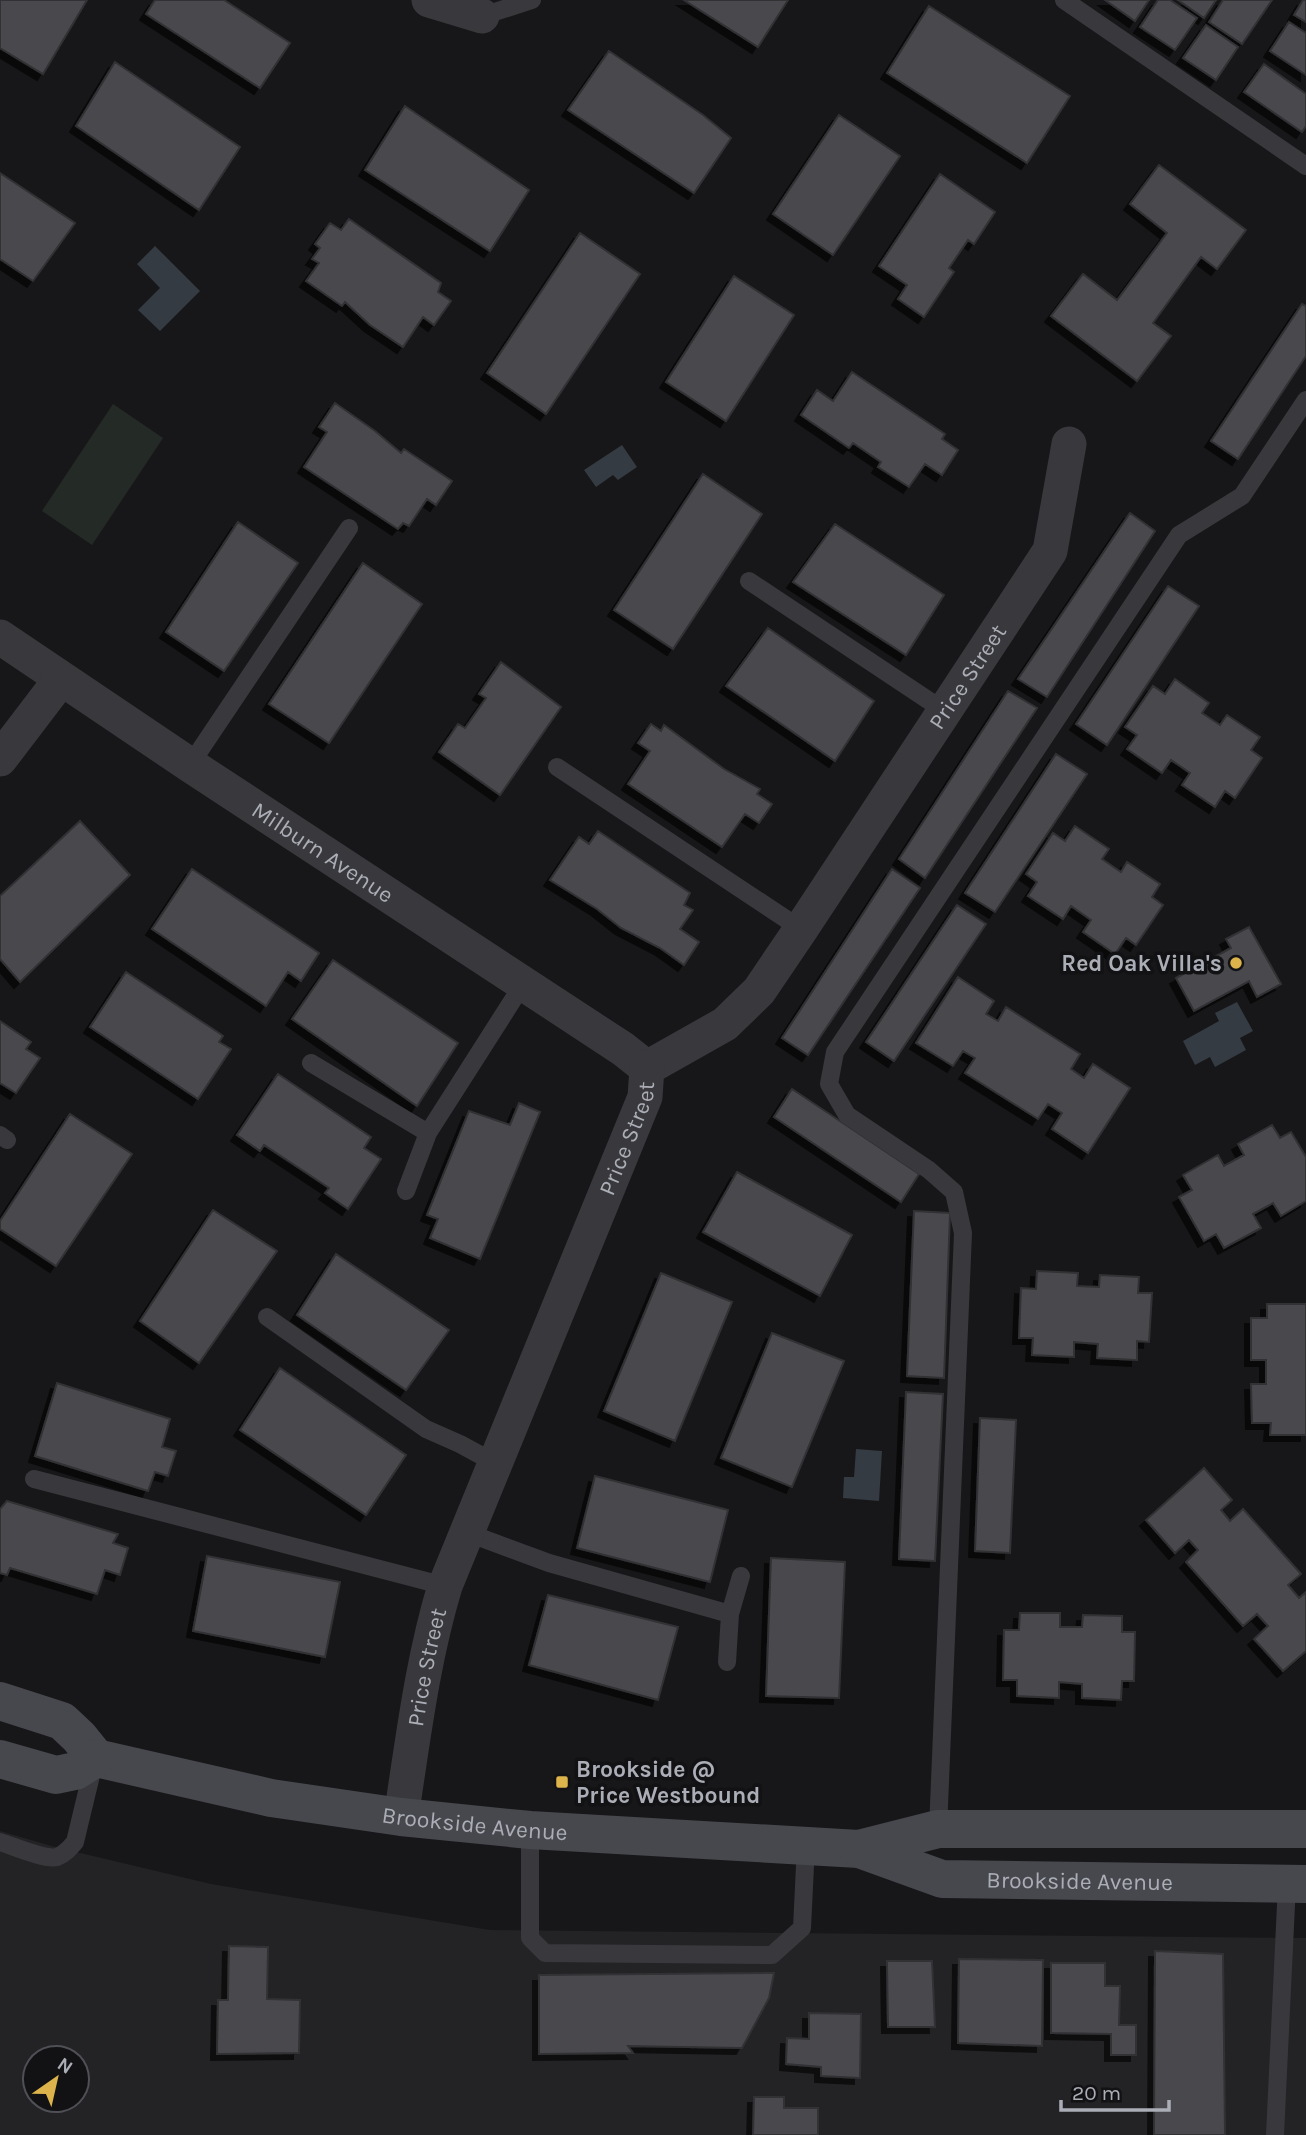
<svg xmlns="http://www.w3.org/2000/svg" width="1306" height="2135" font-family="Karla,sans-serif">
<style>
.built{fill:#232326;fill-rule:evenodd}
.green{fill:#242a25}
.water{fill:#343b42}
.building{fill:#494a4e;stroke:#323135;stroke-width:2;filter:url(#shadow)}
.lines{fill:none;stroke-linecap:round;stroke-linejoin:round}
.service{stroke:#39393d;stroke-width:18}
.minor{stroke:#39393d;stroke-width:35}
.secondary{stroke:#47484d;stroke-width:38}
.poi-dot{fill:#ddb44b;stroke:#121214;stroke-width:2.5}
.labels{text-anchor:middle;stroke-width:7;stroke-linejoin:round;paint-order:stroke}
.street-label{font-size:23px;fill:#abaeb7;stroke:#121214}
.poi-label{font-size:23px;font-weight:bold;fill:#abaeb7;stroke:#121214;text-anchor:end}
</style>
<defs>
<filter id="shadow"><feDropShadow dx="-6" dy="6" stdDeviation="0" flood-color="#0009"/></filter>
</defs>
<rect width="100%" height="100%" fill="#171719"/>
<path class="built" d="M0,1831l55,16 156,37 279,46 816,8v197h-1306zM35,2058h42v42h-42z"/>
<path class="green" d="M113,404l50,34 -71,107 -50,-34z"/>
<path class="water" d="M155,246l45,45 -40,40 -22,-21 22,-22 -23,-24z
M622,445l15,22 -19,13 -5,-5 -17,12 -12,-17z
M1237,1002l16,29 -13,7 6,12 -31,17 -5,-10 -15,8 -12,-24 36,-20 -4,-8z
M856,1449l26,2 -3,50 -36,-3 1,-21h10z"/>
<path class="building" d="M0,0h87l-44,74 -43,-26z
M155,0h69l66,43 -30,45 -114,-74z
M684,0h104l-30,47z
M1105,0h44l-14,21z
M1158,0h12l27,18 -22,32 -35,-23z
M1178,0h38l-12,18z
M1223,0h49l-30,44 -33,-22z
M1303,0h3v22l-12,-7z
M929,6l141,90 -43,67 -140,-90z
M1289,22l17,11v42l-36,-24z
M1206,25l32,22 -22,33 -33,-22z
M609,51l94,64 28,23 -37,55 -126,-83z
M115,62l125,85 -41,63 -123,-84z
M1264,64l42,30v32l-4,6 -58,-40z
M405,106l124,84 -39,61 -125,-81z
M839,115l61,41 -67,99 -60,-41z
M1159,165l87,65 -29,39 -16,-12 -48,66 18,13 -34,45 -86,-65 32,-42 34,26 50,-67 -37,-29z
M0,173l75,50 -42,58 -33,-22z
M940,174l55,38 -21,32 -6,-4 -19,28 5,4 -30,45 -26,-18 9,-14 -28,-19z
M349,219l92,64 -3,9 13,9 -17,24 -11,-8 -20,30 -33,-22 -25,-23 -3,4 -36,-25 13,-18 -7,-4 8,-11 -5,-4 15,-21 11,7z
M580,233l60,41 -94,140 -59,-41z
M734,276l60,39 -68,106 -60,-39z
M1302,304l4,2v50l-68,103 -27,-18z
M852,372l93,62 -3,5 16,11 -16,25 -17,-11 -16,23 -31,-20 3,-5 -28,-19 -4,5 -48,-33 16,-25 16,11z
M335,403l40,28 26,22 3,-4 48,32 -16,24 -9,-6 -18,27 -6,-3 -5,6 -94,-62 23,-35 -8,-5z
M703,474l59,40 -89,135 -59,-39z
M1130,513l25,18 -108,166 -29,-18z
M238,522l60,41 -74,108 -58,-39z
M835,524l109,71 -38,60 -113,-73z
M363,563l59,41 -93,139 -60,-39z
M1168,586l31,20 -92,139 -31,-21z
M768,628l106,73 -39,60 -109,-75z
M501,662l60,45 -61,88 -61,-43 19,-28 7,4 21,-30 -7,-4z
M1175,679l34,24 -7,10 18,12 7,-10 33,22 -9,13 11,8 -27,40 -10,-7 -10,16 -33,-22 8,-12 -19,-13 -9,13 -35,-24 10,-14 -12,-8 28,-41 12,8z
M1008,691l29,17 -112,170 -26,-19z
M651,724l10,7 3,-6 60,44 36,20 -3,5 15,10 -13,19 -14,-9 -23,33 -94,-63 22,-33 -12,-8z
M1056,754l31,20 -92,138 -30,-19z
M80,821l50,54 -110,107 -20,-23v-63z
M1075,826l34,23 -7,10 19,13 6,-10 33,22 -8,13 11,8 -27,40 -10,-7 -11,16 -32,-22 8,-12 -20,-14 -8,13 -35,-23 9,-14 -11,-8 27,-41 12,8z
M598,831l92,62 -6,12 9,5 -13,19 19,13 -15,23 -24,-17 -39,-20 -24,-19 -47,-29 29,-43 10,7z
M192,869l127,84 -18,28 -13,-9 -22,34 -114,-77z
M892,869l28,19 -112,167 -26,-17z
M957,905l29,19 -92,137 -28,-19z
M1249,927l32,57 -24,13 -8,-16 -55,30 -18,-33 55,-30 -5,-9z
M333,960l125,83 -41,63 -125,-87z
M126,972l93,61 4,3 -4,6 12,7 -33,50 -108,-72z
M958,977l36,24 -8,13 12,7 8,-14 74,47 -9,15 13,9 9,-14 37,24 -42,65 -36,-24 10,-16 -14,-9 -10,15 -73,-46 10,-15 -12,-7 -10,15 -37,-23z
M0,1021l31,21 -5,7 14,9 -24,35 -16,-10z
M278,1074l93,63 -7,11 17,11 -33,50 -23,-16 4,-5 -65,-43 -4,6 -23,-16z
M792,1089l127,85 -18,28 -127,-85z
M519,1103l21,9 -60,147 -50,-21 8,-19 -11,-4 42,-104 41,14z
M70,1114l62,40 -76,112 -56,-37v-8z
M1272,1125l8,13 11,-6 15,25v44l-25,15 -8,-13 -20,11 8,14 -37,20 -8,-14 -12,7 -25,-44 13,-7 -9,-15 35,-20 6,11 20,-11 -6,-11z
M737,1172l115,63 -32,61 -117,-64z
M213,1210l64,41 -78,112 -59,-42z
M914,1211l36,2 -6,165 -37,-2z
M336,1254l113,76 -43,60 -109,-75z
M1037,1271l41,2 -1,13 22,1 1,-12 39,2 -1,16h14l-3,49 -12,-1v19l-40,-2 1,-14 -24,-2v15l-42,-2 1,-17h-14l2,-50 15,1z
M661,1273l71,29 -57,139 -71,-30z
M1267,1304h39v131h-36l1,-12h-19l-1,-39h15v-24h-15v-42h16z
M772,1333l72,28 -52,126 -71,-29z
M280,1368l126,87 -40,60 -126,-85z
M57,1383l113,36 -8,28 14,4 -8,25 -13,-4 -7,19 -113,-35z
M906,1392l37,2 -8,167 -36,-2z
M980,1418l36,2 -6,133 -35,-2z
M1204,1468l28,32 -11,10 9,11 13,-12 58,65 -13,11 11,13 7,-6v59l-23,20 -29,-32 14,-13 -11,-12 -14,12 -57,-64 12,-12 -9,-10 -14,13 -29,-33z
M595,1476l133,34 -18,72 -133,-34z
M7,1501l111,33 -5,9 15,5 -8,27 -15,-5 -8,24 -87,-26 -3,7 -7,-2v-64z
M207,1556l133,26 -15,75 -132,-26z
M771,1558l74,4 -6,136 -73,-2z
M548,1595l130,32 -20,73 -129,-35z
M1020,1613h40v14h22l1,-12 39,1v16h13l-1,49h-12l-1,19 -39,-2v-14l-23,-2v16l-42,-2v-16h-14l1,-50h15z
M229,1946l39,1 -1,52 33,1 -1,53 -82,1 1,-54h10z
M1155,1951l68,3 2,181h-71z
M959,1959l84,1 -1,86 -84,-3z
M887,1961h45l3,66h-47z
M1051,1963h54v23h15l-1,39h17v30h-25v-21l-60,-1z
M774,1973l-5,25 -27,50 -114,-2 5,7 -94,1v-79z
M809,2013l52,1 -1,64 -39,-2v-9l-35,-3 1,-26 22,1z
M754,2097h30v11h34v27h-65z"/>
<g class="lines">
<path class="service" d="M1064,0l242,166
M482,16l50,-16
M749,581l197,131
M190,765l159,-237
M557,767l244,162
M311,1063l117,70
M0,1135l7,5
M406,1191l22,-58 95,-149
M267,1317l159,112 34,15 35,19
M34,1479l411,107
M468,1533l81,30 181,51 -3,48
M730,1614l11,-38
M938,1829l25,-596 -9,-41 -25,-22 -82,-55 -18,-31 6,-32 344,-517 63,-39 64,-96
M530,1830v108l15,15 227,2 30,-27 4,-83
M0,1842c13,4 45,18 57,15 8,-3 13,-9 18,-15l19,-79
M1275,2135l12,-251"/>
<g class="minor">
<path d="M429,0l53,16"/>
<path id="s1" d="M0,637l190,128 433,284 24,19"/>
<path d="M0,759l61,-80"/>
<path id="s2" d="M647,1068l78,-44 34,-33 42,-62 249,-378 19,-107"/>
<path id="s3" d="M401,1817c12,-77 21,-155 44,-231l200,-489 2,-29"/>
</g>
<g class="secondary">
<path d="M0,1701l62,20 17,16 17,21"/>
<path id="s4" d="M96,1758l175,40 130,19 129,13 329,19 83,30 364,5"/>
<path d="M0,1759l56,16 19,-4 21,-13"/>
<path d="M859,1849l79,-20h368"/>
</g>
</g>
<g class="poi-dot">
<circle cx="1236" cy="963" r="7"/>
<rect x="555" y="1775" width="14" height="14" rx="3.5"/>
</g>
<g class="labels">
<g class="street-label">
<text dy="8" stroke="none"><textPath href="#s2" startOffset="514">Price Street</textPath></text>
<text dy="8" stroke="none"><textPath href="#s1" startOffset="388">Milburn Avenue</textPath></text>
<text dy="8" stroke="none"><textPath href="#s3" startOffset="719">Price Street</textPath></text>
<text dy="8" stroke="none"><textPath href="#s3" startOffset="152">Price Street</textPath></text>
<text dy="8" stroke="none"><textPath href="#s4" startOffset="385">Brookside Avenue</textPath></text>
<text dy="8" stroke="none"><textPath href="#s4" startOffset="996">Brookside Avenue</textPath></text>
</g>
<g class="poi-label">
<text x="1222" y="971">Red Oak Villa's</text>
<text x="576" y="1777" text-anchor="start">Brookside @<tspan x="576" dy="26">Price Westbound</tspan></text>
</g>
</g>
<g transform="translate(56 2079) rotate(34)"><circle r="33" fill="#121214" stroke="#4f5055" stroke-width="2"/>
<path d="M0-5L12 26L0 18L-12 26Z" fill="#ddb44b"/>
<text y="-10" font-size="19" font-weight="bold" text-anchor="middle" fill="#abaeb7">N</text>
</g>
<path d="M1061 2100v10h108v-10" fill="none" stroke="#abaeb7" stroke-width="3.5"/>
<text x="1072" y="2100" font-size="21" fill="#abaeb7" stroke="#121214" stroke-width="5" paint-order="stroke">20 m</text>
</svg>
